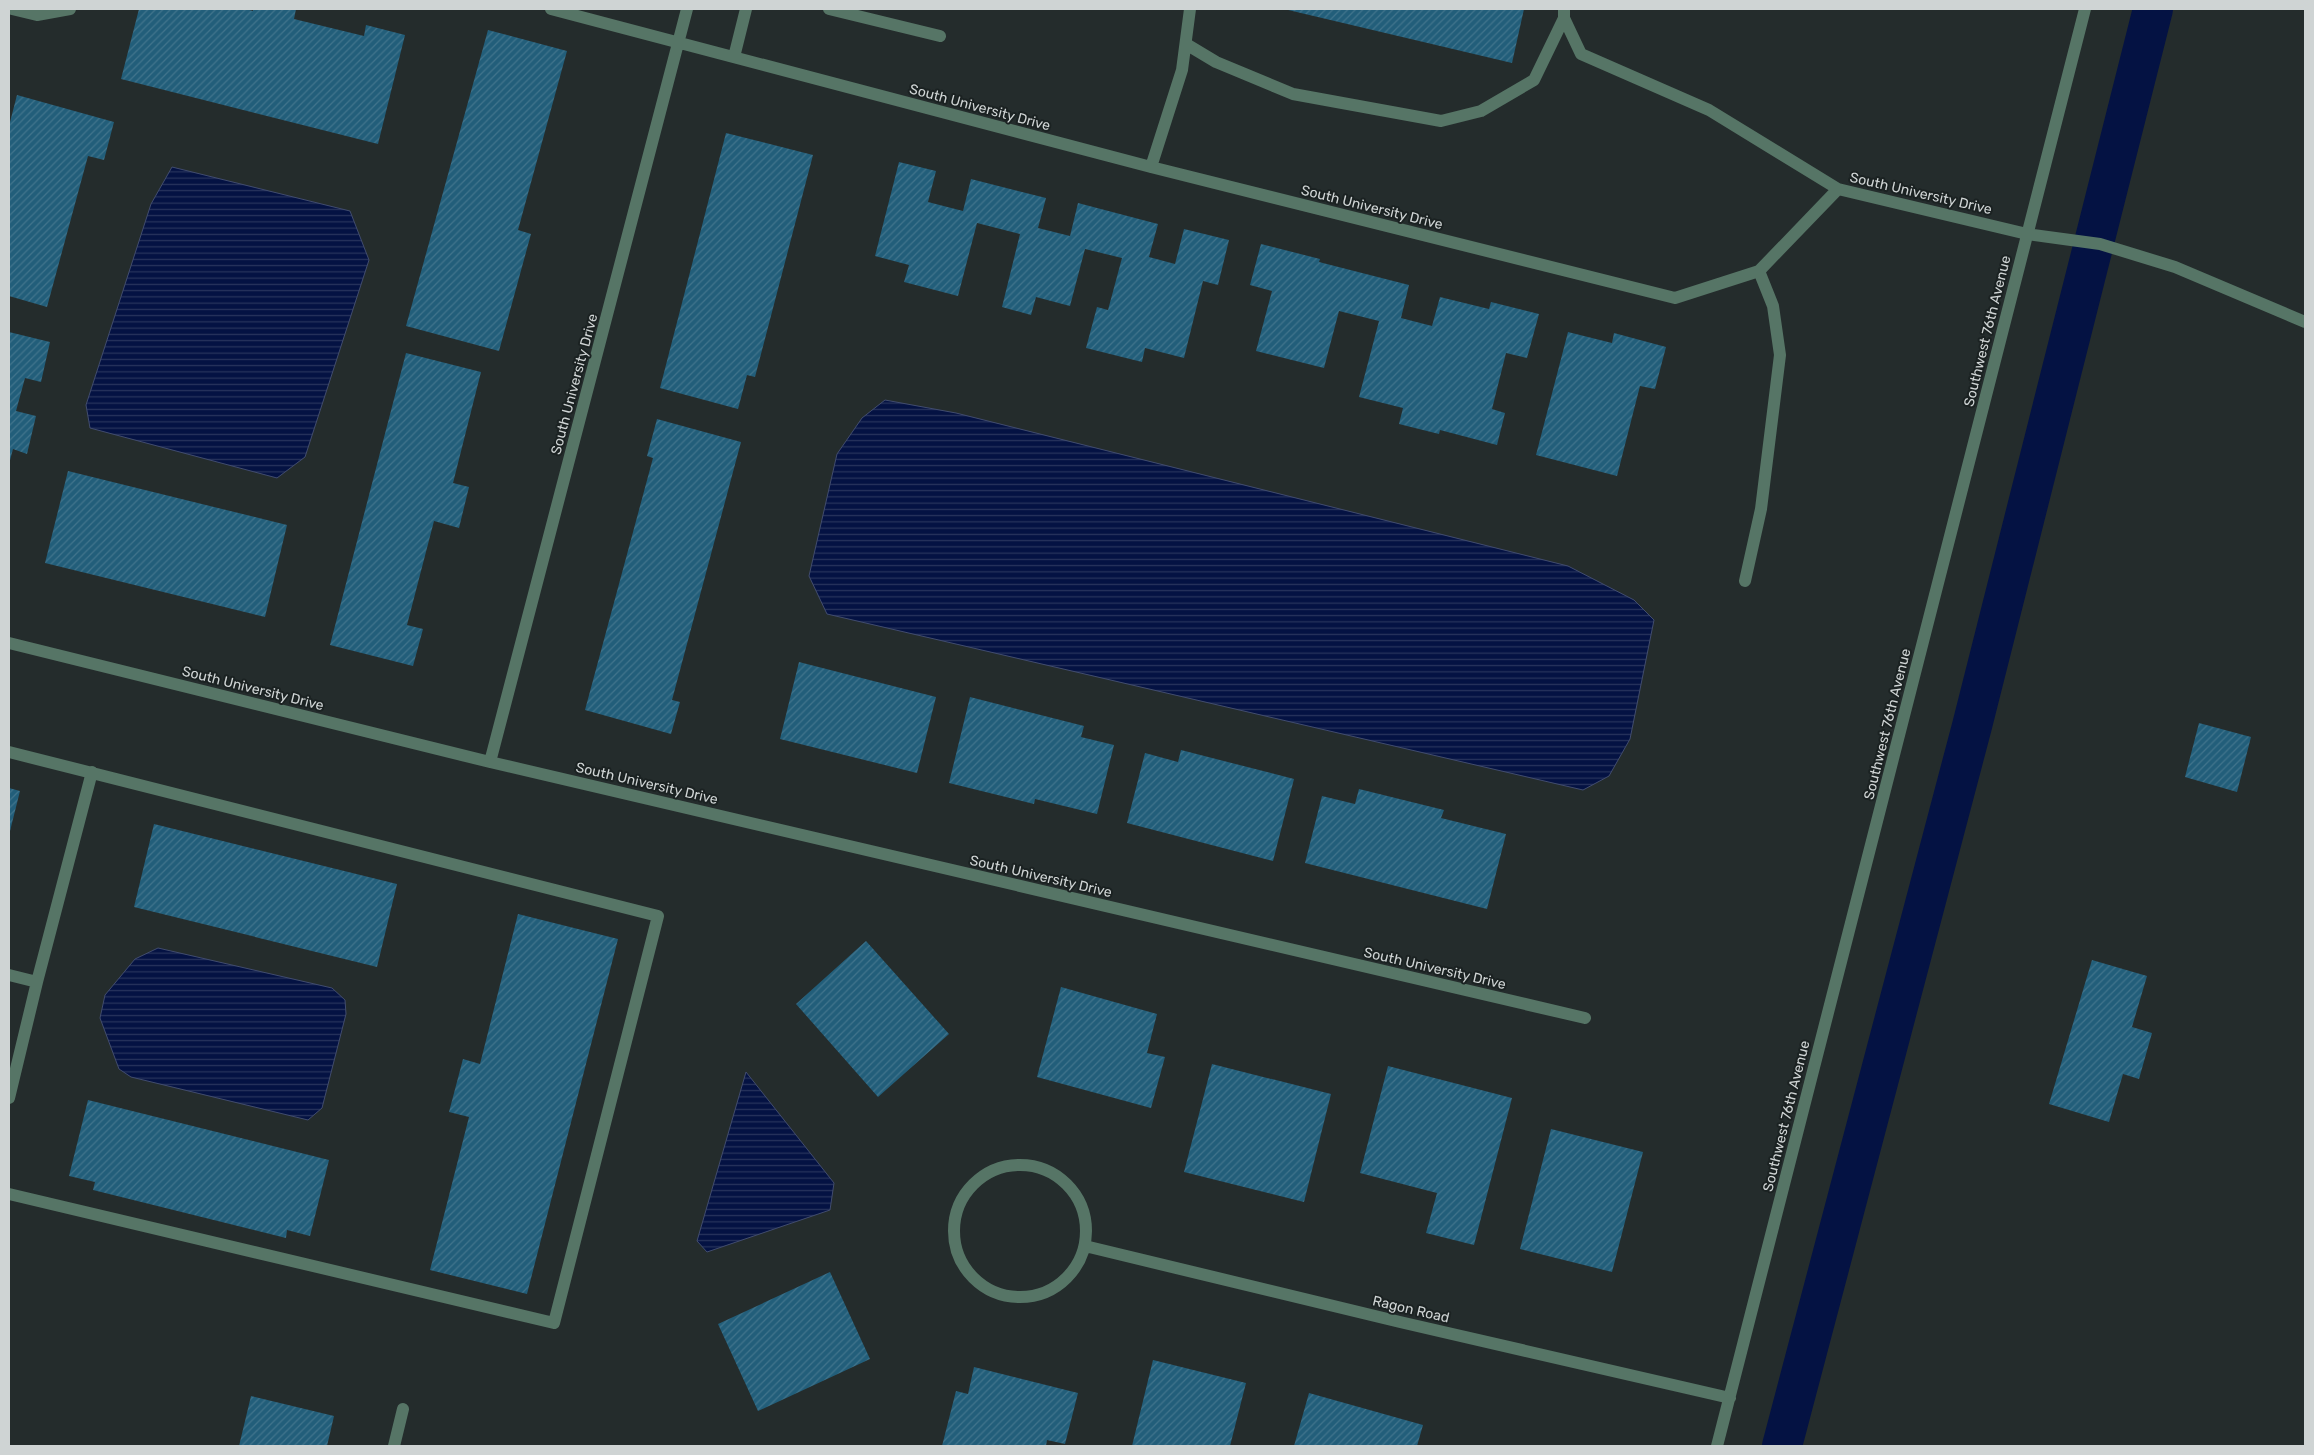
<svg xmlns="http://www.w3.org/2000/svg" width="2314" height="1455" font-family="Rubik,sans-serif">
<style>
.water{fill:url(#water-rules);stroke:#414c6e}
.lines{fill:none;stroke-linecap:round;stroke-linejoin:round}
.canal{stroke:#041243;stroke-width:40}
.building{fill:url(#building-hatch)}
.minor{stroke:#567566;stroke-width:12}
.labels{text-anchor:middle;stroke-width:4;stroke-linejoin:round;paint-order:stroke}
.street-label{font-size:14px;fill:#cfd4d4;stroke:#1b2222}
</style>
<defs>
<pattern id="water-rules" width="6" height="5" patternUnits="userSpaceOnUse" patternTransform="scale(1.25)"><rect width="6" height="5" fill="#041243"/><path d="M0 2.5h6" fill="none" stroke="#28345d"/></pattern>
<pattern id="building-hatch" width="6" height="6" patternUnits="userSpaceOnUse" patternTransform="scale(1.25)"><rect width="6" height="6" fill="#225e7a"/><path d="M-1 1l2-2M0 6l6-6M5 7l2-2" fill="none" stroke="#41748c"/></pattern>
</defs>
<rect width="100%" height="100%" fill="#242c2c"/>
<path class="water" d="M172,167l178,44 19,49 -64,197 -28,21 -187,-50 -4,-23 65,-201z
M885,400l71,13 612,153 66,34 20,20 -24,119 -21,37 -26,14 -756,-176 -18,-38 28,-122 25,-36z
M158,948l174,40 13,12 1,14 -24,94 -14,12 -177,-43 -12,-8 -19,-51 5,-23 30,-36z
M746,1072l88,111 -4,27 -123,42 -10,-11z"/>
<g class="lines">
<path class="canal" d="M1782,1446l190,-720 181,-717"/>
</g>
<path class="building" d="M139,9h107l7,2v-2h43l-2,10 70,17 2,-11 39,10 -27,109 -257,-65z
M1284,9h240l-12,54z
M488,30l79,21 -49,179 13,4 -32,117 -93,-25z
M17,95l97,27 -10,38 -16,-4 -41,151 -38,-11v-170z
M726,133l87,22 -58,222 -8,-2 -9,34 -78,-21z
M899,162l37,9 -8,31 35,9 8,-32 75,19 -8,30 32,8 8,-33 80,21 -9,33 26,7 9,-35 45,11 -11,45 -15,-4 -19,77 -39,-10 -3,14 -56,-14 11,-41 11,3 14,-52 -37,-9 -15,57 -34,-9 -5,18 -29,-8 18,-73 -43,-11 -19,73 -54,-14 5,-17 -34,-9z
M1261,244l59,15 -1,3 90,23 -8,33 31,8 8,-29 49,12 2,-7 48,12 -12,44 -21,-5 -14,56 13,4 -8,32 -57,-15 -1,4 -40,-10 4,-16 -44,-11 20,-76 -40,-10 -15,57 -68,-17 16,-60 -22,-6z
M9,332l41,10 -9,40 -16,-4 -9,33 20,5 -9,38 -14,-5 -4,15z
M1568,332l44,11 2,-10 52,14 -11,42 -15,-3 -23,90 -81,-21z
M406,353l75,19 -28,111 16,4 -10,41 -25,-7 -27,104 16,4 -10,37 -83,-21z
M657,419l84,23 -69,258 8,2 -9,32 -86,-24 68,-252 -6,-2z
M68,471l219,54 -22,92 -220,-54z
M799,662l137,35 -19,76 -137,-34z
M970,697l114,29 -3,11 33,8 -17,69 -62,-15 -1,5 -85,-21z
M2199,723l52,14 -14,55 -52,-15z
M1181,750l113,29 -21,82 -146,-38 18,-70 33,9z
M9,788l11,3 -11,44z
M1359,789l85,21 -3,8 65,16 -19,75 -182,-46 17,-67 33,8z
M154,824l243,60 -20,83 -243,-60z
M518,914l100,25 -91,355 -97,-24 39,-153 -20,-5 14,-53 17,5z
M866,941l83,93 -71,63 -82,-93z
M2092,960l55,16 -15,51 20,6 -13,46 -16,-5 -14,48 -60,-18z
M1061,987l96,27 -10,39 18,4 -14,51 -114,-31z
M1212,1064l119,30 -27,108 -120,-30z
M1388,1066l124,32 -38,147 -48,-12 11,-40 -77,-20z
M88,1100l241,60 -19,76 -23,-6 -1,8 -193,-48 2,-8 -26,-6z
M1551,1129l92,23 -31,120 -92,-23z
M830,1272l40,87 -112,52 -40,-87z
M1153,1360l93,23 -16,63h-98z
M974,1367l104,26 -13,51 -18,-4 -1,6h-104l14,-55 12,3z
M1309,1393l114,32 -6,21h-123z
M251,1396l83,20 -7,30h-88z"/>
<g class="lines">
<path class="minor" d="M12,9l25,6 33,-6
M551,9l600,158 524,131 84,-27 79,-82 189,45 73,10 75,23 130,55
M687,9l-197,753 1095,256
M829,9l111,27
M1564,9v9l17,36 128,56 129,79
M1186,44l30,18 77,32 148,27 40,-10 53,-31 30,-62
M734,57l12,-48
M1151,167l31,-97 8,-61
M1745,581l16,-72 19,-154 -7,-49 -14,-35
M9,643l481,119
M9,752l649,164 -104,407 -545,-129
M9,975l28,7 -28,116
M37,982l55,-210
M954 1231a66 66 0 1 1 132 0a66 66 0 1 1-132 0Z
M1085,1246l315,76 330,76
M394,1446l9,-37
M1717,1446l368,-1437"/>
</g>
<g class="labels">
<g class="street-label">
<text transform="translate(980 107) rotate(15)" y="5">South University Drive</text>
<text transform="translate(1921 193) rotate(13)" y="5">South University Drive</text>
<text transform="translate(1372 207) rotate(14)" y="5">South University Drive</text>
<text transform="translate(1987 331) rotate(-76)" y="5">Southwest 76th Avenue</text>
<text transform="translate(574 384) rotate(-75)" y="5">South University Drive</text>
<text transform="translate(253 688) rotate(14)" y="5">South University Drive</text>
<text transform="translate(1887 724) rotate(-76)" y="5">Southwest 76th Avenue</text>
<text transform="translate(647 783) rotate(13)" y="5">South University Drive</text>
<text transform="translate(1041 876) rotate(13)" y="5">South University Drive</text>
<text transform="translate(1435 968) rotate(13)" y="5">South University Drive</text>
<text transform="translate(1786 1116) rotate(-76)" y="5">Southwest 76th Avenue</text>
<text transform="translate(1411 1309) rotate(13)" y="5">Ragon Road</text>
</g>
</g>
<rect width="2314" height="1455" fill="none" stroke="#cfd4d4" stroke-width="20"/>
</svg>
